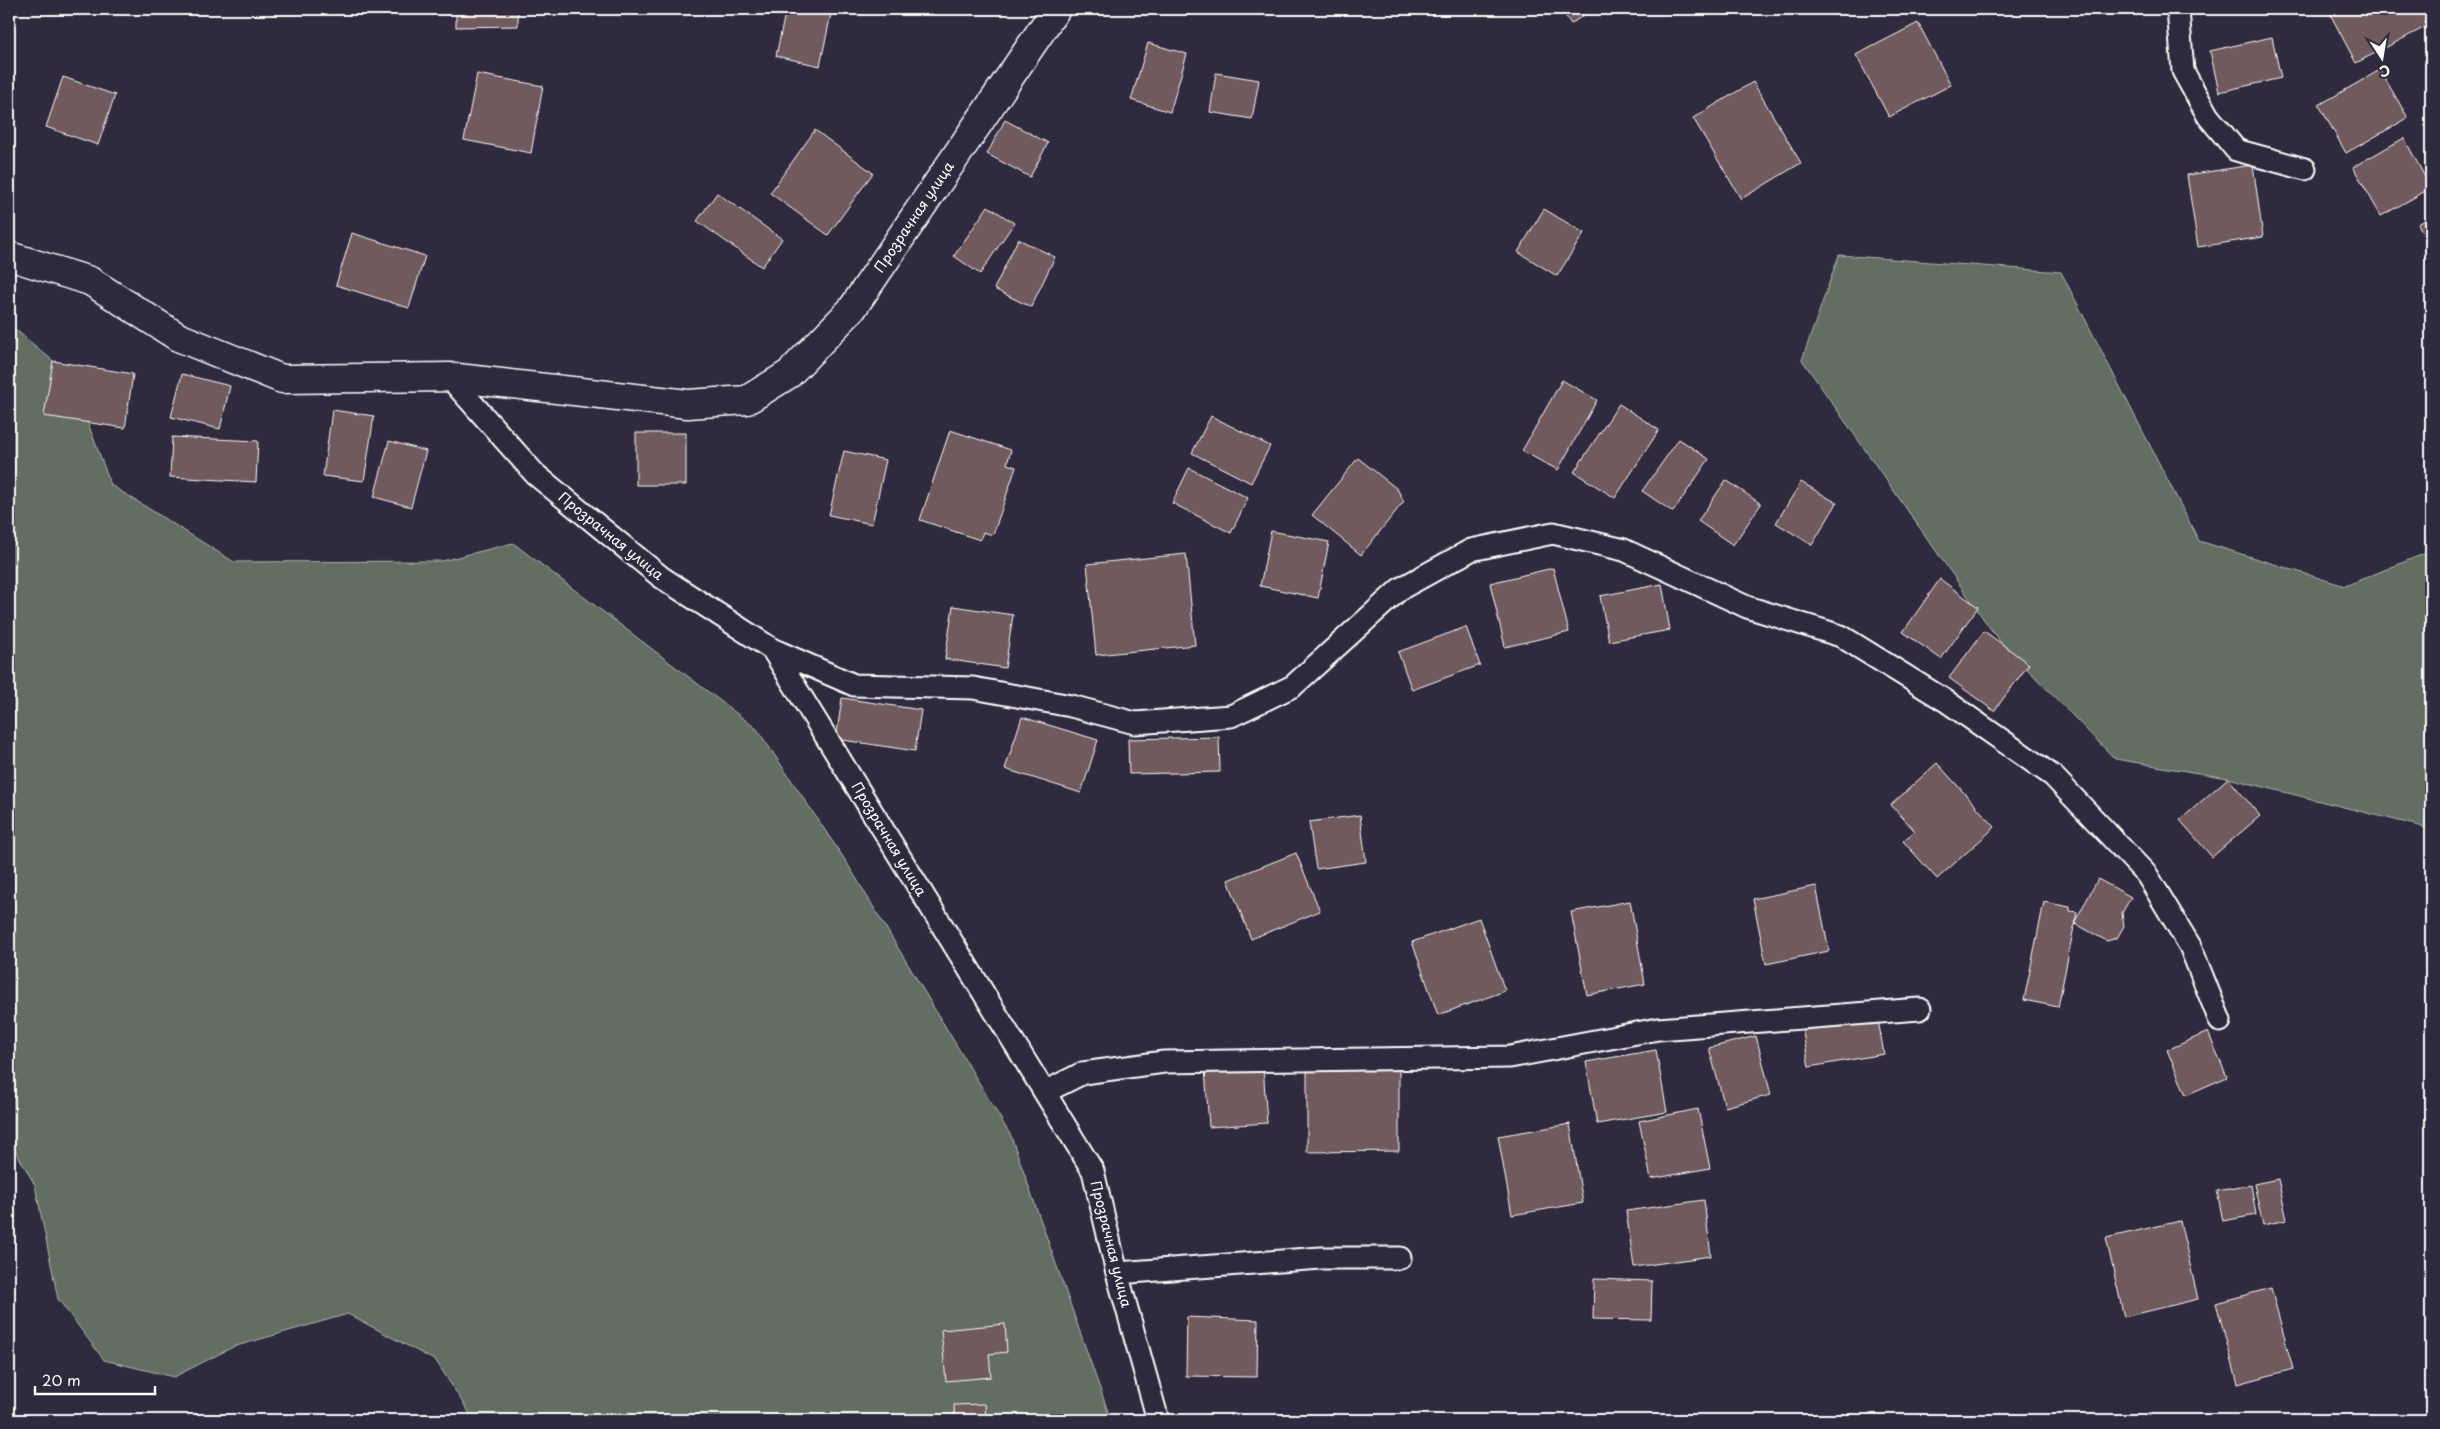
<svg xmlns="http://www.w3.org/2000/svg" width="2440" height="1429" font-family="'Playpen Sans',sans-serif">
<style>
.green{fill:#626e62;stroke:#b0b6b0}
.building{fill:#6f5a5d;stroke:#fff}
.lines{fill:none;stroke-linecap:round;stroke-linejoin:round}
.service-casing{stroke:#fff;stroke-width:25}
.minor-casing{stroke:#fff;stroke-width:31}
.service{stroke:#2f2a3d;stroke-width:21}
.minor{stroke:#2f2a3d;stroke-width:28}
.labels{text-anchor:middle;stroke-width:5;stroke-linejoin:round;paint-order:stroke}
.street-label{font-size:14px;fill:#fff;stroke:#2f2a3d}
</style>
<rect width="100%" height="100%" fill="#2f2a3d"/>
<filter id="ink" filterUnits="userSpaceOnUse"><feTurbulence type="fractalNoise" baseFrequency=".02" numOctaves="2"/><feDisplacementMap in="SourceGraphic" scale="10" xChannelSelector="R" yChannelSelector="G"/><feConvolveMatrix kernelMatrix="1 2 1 2 8 2 1 2 1" color-interpolation-filters="sRGB"/></filter>
<g filter="url(#ink)">
<path class="green" d="M1839,255l222,17 138,269 146,45 86,-35v278l-203,-51 -113,-19 -118,-121 -195,-278z
M9,324l61,51 41,110 123,77 208,-1 71,-18 244,186 90,134 164,273 100,284h-637l-38,-59 -88,-47 -115,33 -59,30 -70,-17 -46,-61 -23,-114 -26,-45z"/>
<path class="building" d="M456,9h62v17l-62,1z
M786,9h46l-12,57 -44,-10z
M1561,9h31l-21,15z
M2330,9h93l8,15 -75,39 -28,-53z
M1918,23l33,62 -62,32 -33,-62z
M2272,37l9,41 -62,14 -9,-41z
M1148,43l39,11 -17,58 -39,-12z
M2380,70l28,48 -62,35 -27,-48z
M1216,73l43,7 -7,39 -42,-7z
M477,74l66,12 -12,67 -67,-13z
M63,77l52,18 -17,50 -52,-18z
M1753,82l48,81 -60,36 -48,-81z
M1005,120l43,23 -18,34 -43,-23z
M815,130l58,43 -45,62 -58,-42z
M2404,138l27,50 -50,28 -28,-49z
M2253,165l10,72 -65,10 -11,-72z
M717,193l65,46 -20,28 -65,-46z
M988,206l26,17 -34,51 -26,-18z
M1544,209l40,24 -27,43 -39,-24z
M2431,217v31l-13,-24z
M352,233l73,23 -16,52 -73,-23z
M1018,239l37,18 -24,50 -37,-18z
M53,361l80,13 -8,54 -81,-12z
M182,374l48,12 -10,43 -49,-12z
M1562,380l35,20 -39,70 -36,-19z
M1619,404l40,26 -44,68 -41,-26z
M332,410l42,6 -10,65 -41,-5z
M1211,416l59,30 -19,37 -59,-30z
M950,430l61,20 -4,14 9,3 -23,68 -10,-3 -3,8 -60,-20z
M636,433h50v52h-50z
M172,437l86,4 -2,41 -86,-5z
M1679,439l30,20 -36,53 -31,-21z
M389,441l37,10 -15,56 -37,-10z
M844,451l42,9 -14,64 -43,-9z
M1358,458l39,31 7,12 -43,54 -49,-40z
M1189,468l59,30 -17,35 -59,-30z
M1726,480l35,24 -28,41 -35,-24z
M1801,482l36,21 -25,42 -36,-22z
M1271,531l58,11 -11,56 -58,-12z
M1186,554l9,91 -99,10 -9,-91z
M1553,568l16,64 -64,15 -15,-64z
M1940,579l38,28 -37,52 -38,-27z
M1662,584l8,46 -61,11 -9,-45z
M953,606l60,9 -8,53 -60,-9z
M1466,627l14,38 -68,25 -14,-38z
M1984,631l45,33 -35,47 -45,-33z
M842,698l79,12 -6,41 -79,-12z
M1022,717l76,23 -17,53 -76,-24z
M1219,737l1,35 -91,2 -1,-35z
M1937,763l58,64 -58,52 -34,-38 12,-10 -24,-26z
M2228,778l32,38 -48,41 -32,-37z
M1360,815l6,47 -50,7 -7,-47z
M1296,853l24,58 -69,28 -23,-59z
M2098,879l33,18 -9,16 2,13 -7,12 -10,3 -33,-18z
M1816,886l13,65 -63,13 -13,-65z
M1630,901l15,83 -58,11 -16,-83z
M2044,902l26,5v4l7,1 -19,95 -34,-7z
M1479,918l26,73 -67,24 -26,-73z
M1877,1014l7,40 -75,13 -7,-40z
M2208,1032l19,45 -41,18 -19,-45z
M1756,1036l15,59 -46,12 -16,-59z
M1656,1050l11,62 -70,12 -11,-62z
M1263,1065l4,58 -58,4 -4,-58z
M1307,1069h92v82l-92,1z
M1698,1109l12,59 -59,11 -12,-58z
M1570,1124l13,79 -71,12 -14,-79z
M2278,1179l9,41 -24,5 -9,-41z
M2251,1185l5,30 -33,6 -6,-30z
M1704,1200l7,56 -77,11 -8,-56z
M2180,1221l18,78 -74,18 -18,-79z
M1594,1279l58,2 -1,39 -58,-1z
M2271,1288l22,81 -55,15 -22,-81z
M1187,1317l71,3 -1,57 -71,-1z
M1005,1324l2,28 -18,2 2,23 -45,4 -5,-51z
M985,1404l1,16h-31l-1,-15z"/>
<g class="lines">
<defs>
<path id="service" d="M2178,9l5,62 25,45 28,34 69,19
M449,377l86,97 126,103 111,72 321,522 24,102 41,147
M772,649l82,36 119,3 98,18 64,17 96,-7 62,-30 107,-97 71,-39 82,-17 71,17 123,57 94,29 105,65 107,75 94,99 43,71 30,75
M1045,1092l38,-19 81,-11 346,-5 148,-28 262,-20
M1117,1273l204,-15h79"/>
<path id="minor" d="M9,256l81,25 88,56 104,42 167,-2 239,27 59,-4 42,-26 63,-65 204,-300"/>
</defs>
<use href="#service" class="service-casing"/>
<use href="#minor" class="minor-casing"/>
<use href="#service" class="service"/>
<use href="#minor" class="minor"/>
</g>
</g>
<g class="labels">
<g class="street-label">
<text transform="translate(914 217) rotate(-56)" y="5">Прозрачная улица</text>
<text transform="translate(611 536) rotate(39)" y="5">Прозрачная улица</text>
<text transform="translate(889 839) rotate(59)" y="5">Прозрачная улица</text>
<text transform="translate(1111 1244) rotate(76)" y="5">Прозрачная улица</text>
</g>
</g>
<rect width="2440" height="1429" fill="none" stroke="#2f2a3d" stroke-width="30"/>
<rect x="15" y="15" width="2410" height="1399" fill="none" stroke="#fff" stroke-width="2" filter="url(#ink)"/>
<g transform="translate(2382 58) rotate(168)" stroke="#2f2a3d" stroke-width="4" paint-order="stroke">
<path d="M0-4L9 19L0 12L-9 19Z" fill="#ffffff"/>
<text y="-8" font-size="14" font-weight="bold" text-anchor="middle" fill="#ffffff">С</text>
</g>
<path d="M35 1386v8h120v-8" fill="none" stroke="#ffffff" stroke-width="2.5"/>
<text x="42" y="1386" font-size="15" fill="#ffffff" stroke="#2f2a3d" stroke-width="4" paint-order="stroke">20 m</text>
</svg>
